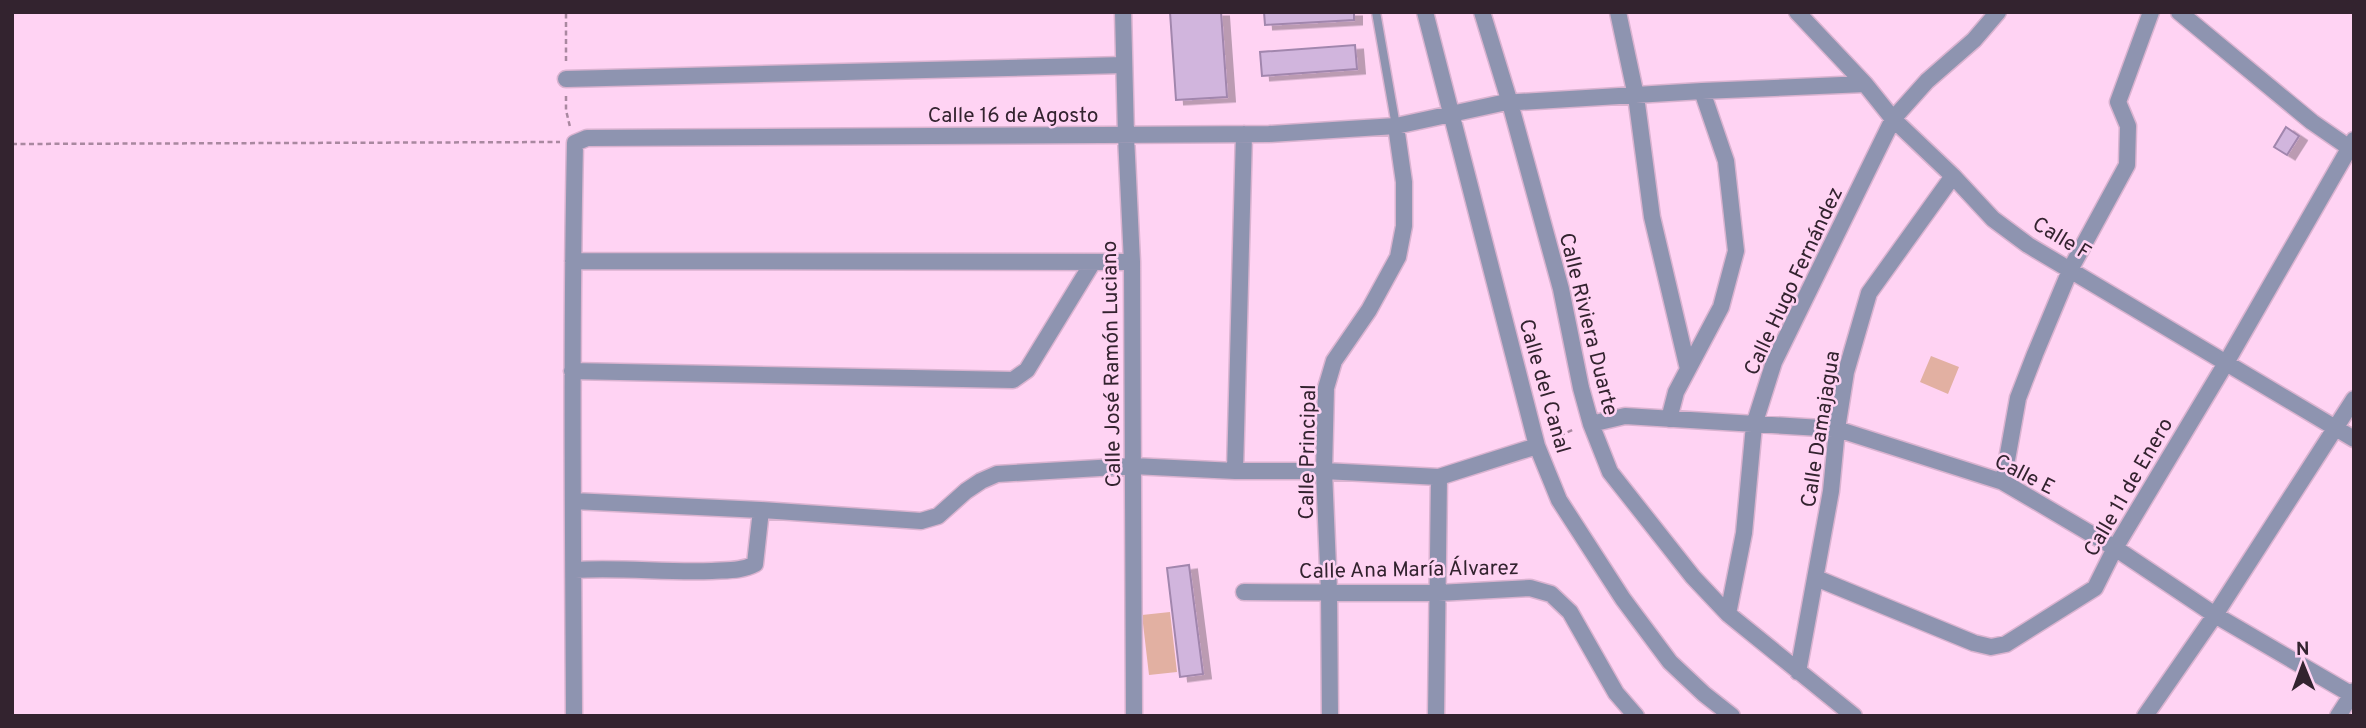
<svg xmlns="http://www.w3.org/2000/svg" width="2366" height="728" font-family="Overpass,sans-serif">
<style>
.green{fill:#e2b0a2}
.building{fill:#d1b5dd;stroke:#a186ad;stroke-width:2;filter:url(#shadow)}
.lines{fill:none;stroke-linecap:round;stroke-linejoin:round}
.service-casing{stroke:#dab3d0;stroke-width:11}
.minor-casing{stroke:#dab3d0;stroke-width:19}
.path{stroke:#a988a0;stroke-width:2.5;stroke-dasharray:5 3.5;stroke-linecap:butt}
.service{stroke:#8e94b0;stroke-width:8}
.minor{stroke:#8e94b0;stroke-width:16}
.labels{text-anchor:middle;stroke-width:5;stroke-linejoin:round;paint-order:stroke}
.street-label{font-size:21px;fill:#33232f;stroke:#ffd3f3}
</style>
<defs>
<filter id="shadow"><feDropShadow dx="8" dy="4.5" stdDeviation="0" flood-color="#0004"/></filter>
</defs>
<rect width="100%" height="100%" fill="#ffd3f3"/>
<path class="green" d="M1931,356l28,11 -11,27 -28,-12z
M1170,612l7,60 -28,3 -7,-60z"/>
<path class="building" d="M1170,12h51l6,85 -51,3z
M1264,12h90v8l-89,5z
M1355,45l2,24 -95,7 -2,-24z
M2286,127l13,9 -12,19 -13,-8z
M1189,565l14,109 -23,3 -13,-109z"/>
<g class="lines">
<defs>
<path id="service" d="M1376,12l20,114"/>
<path id="minor" d="M1123,12l3,124 6,126 2,454
M1425,12l112,434 22,54 64,99 47,63 34,32 28,22
M1482,12l28,91 51,186 20,99 10,36 19,48 83,105 35,37 126,102
M1618,12l18,84 16,121 36,152
M1797,12l68,72 28,35 60,57 40,43 35,26 326,194
M2179,12l133,110 42,29
M566,79l558,-14
M573,261l559,1
M572,371l441,9 14,-10 66,-108
M1669,419l7,-27 45,-85 15,-56 -10,-90 -24,-70
M1591,424l34,-8 212,13 166,53 112,66 100,67 139,81
M1235,471l9,-337
M2003,482l15,-84 17,-44 36,-86 56,-103 1,-39 -10,-24 33,-90
M573,501l188,9
M575,570c46,-3 92,3 137,1 16,-1 30,0 43,-7l6,-54 160,11 17,-5 28,-25 15,-10 16,-7 136,-8 102,5h89l115,6 98,-31
M1816,578l158,65 17,4 15,-3 89,-56 20,-40 111,-185 128,-223
M1244,592l194,1 92,-5 21,6 19,18 46,81 20,23
M1728,614l16,-81 10,-108 20,-63 119,-243 34,-38 47,-41 24,-28
M1798,672l33,-181 6,-62 9,-57 23,-79 84,-117
M574,716c-1,-191 -3,-382 1,-573l12,-5 682,-4 127,-8 106,-23 200,-12 163,-7
M1330,716l-1,-125 -5,-120 2,-83 8,-27 35,-51 29,-53 6,-31v-44l-8,-56
M1436,716l3,-239
M2145,716l70,-101 139,-216
M2338,716l16,-25"/>
</defs>
<use href="#service" class="service-casing"/>
<use href="#minor" class="minor-casing"/>
<path class="path" d="M566,61v-49
M566,96v14l4,17
M12,144l548,-2
M1552,439l23,-10"/>
<use href="#service" class="service"/>
<use href="#minor" class="minor"/>
</g>
<g class="labels">
<g class="street-label">
<text x="1013" y="122">Calle 16 de Agosto</text>
<text transform="translate(2062 238) rotate(31)" y="7">Calle F</text>
<text transform="translate(1793 281) rotate(-65)" y="7">Calle Hugo Fernández</text>
<text transform="translate(1589 324) rotate(76)" y="7">Calle Riviera Duarte</text>
<text transform="translate(1111 364) rotate(-91)" y="7">Calle José Ramón Luciano</text>
<text transform="translate(1545 386) rotate(74)" y="7">Calle del Canal</text>
<text transform="translate(1820 429) rotate(-81)" y="7">Calle Damajagua</text>
<text transform="translate(1307 452) rotate(-89)" y="7">Calle Principal</text>
<text transform="translate(2025 474) rotate(27)" y="7">Calle E</text>
<text transform="translate(2128 487) rotate(-60)" y="7">Calle 11 de Enero</text>
<text transform="translate(1409 569) rotate(-1)" y="7">Calle Ana María Álvarez</text>
</g>
</g>
<rect width="2366" height="728" fill="none" stroke="#33232f" stroke-width="28"/>
<g transform="translate(2303 665) rotate(359)" stroke="#ffd3f3" stroke-width="5" paint-order="stroke">
<path d="M0-5L12 26L0 18L-12 26Z" fill="#33232f"/>
<text y="-10" font-size="19" font-weight="bold" text-anchor="middle" fill="#33232f">N</text>
</g>
</svg>
